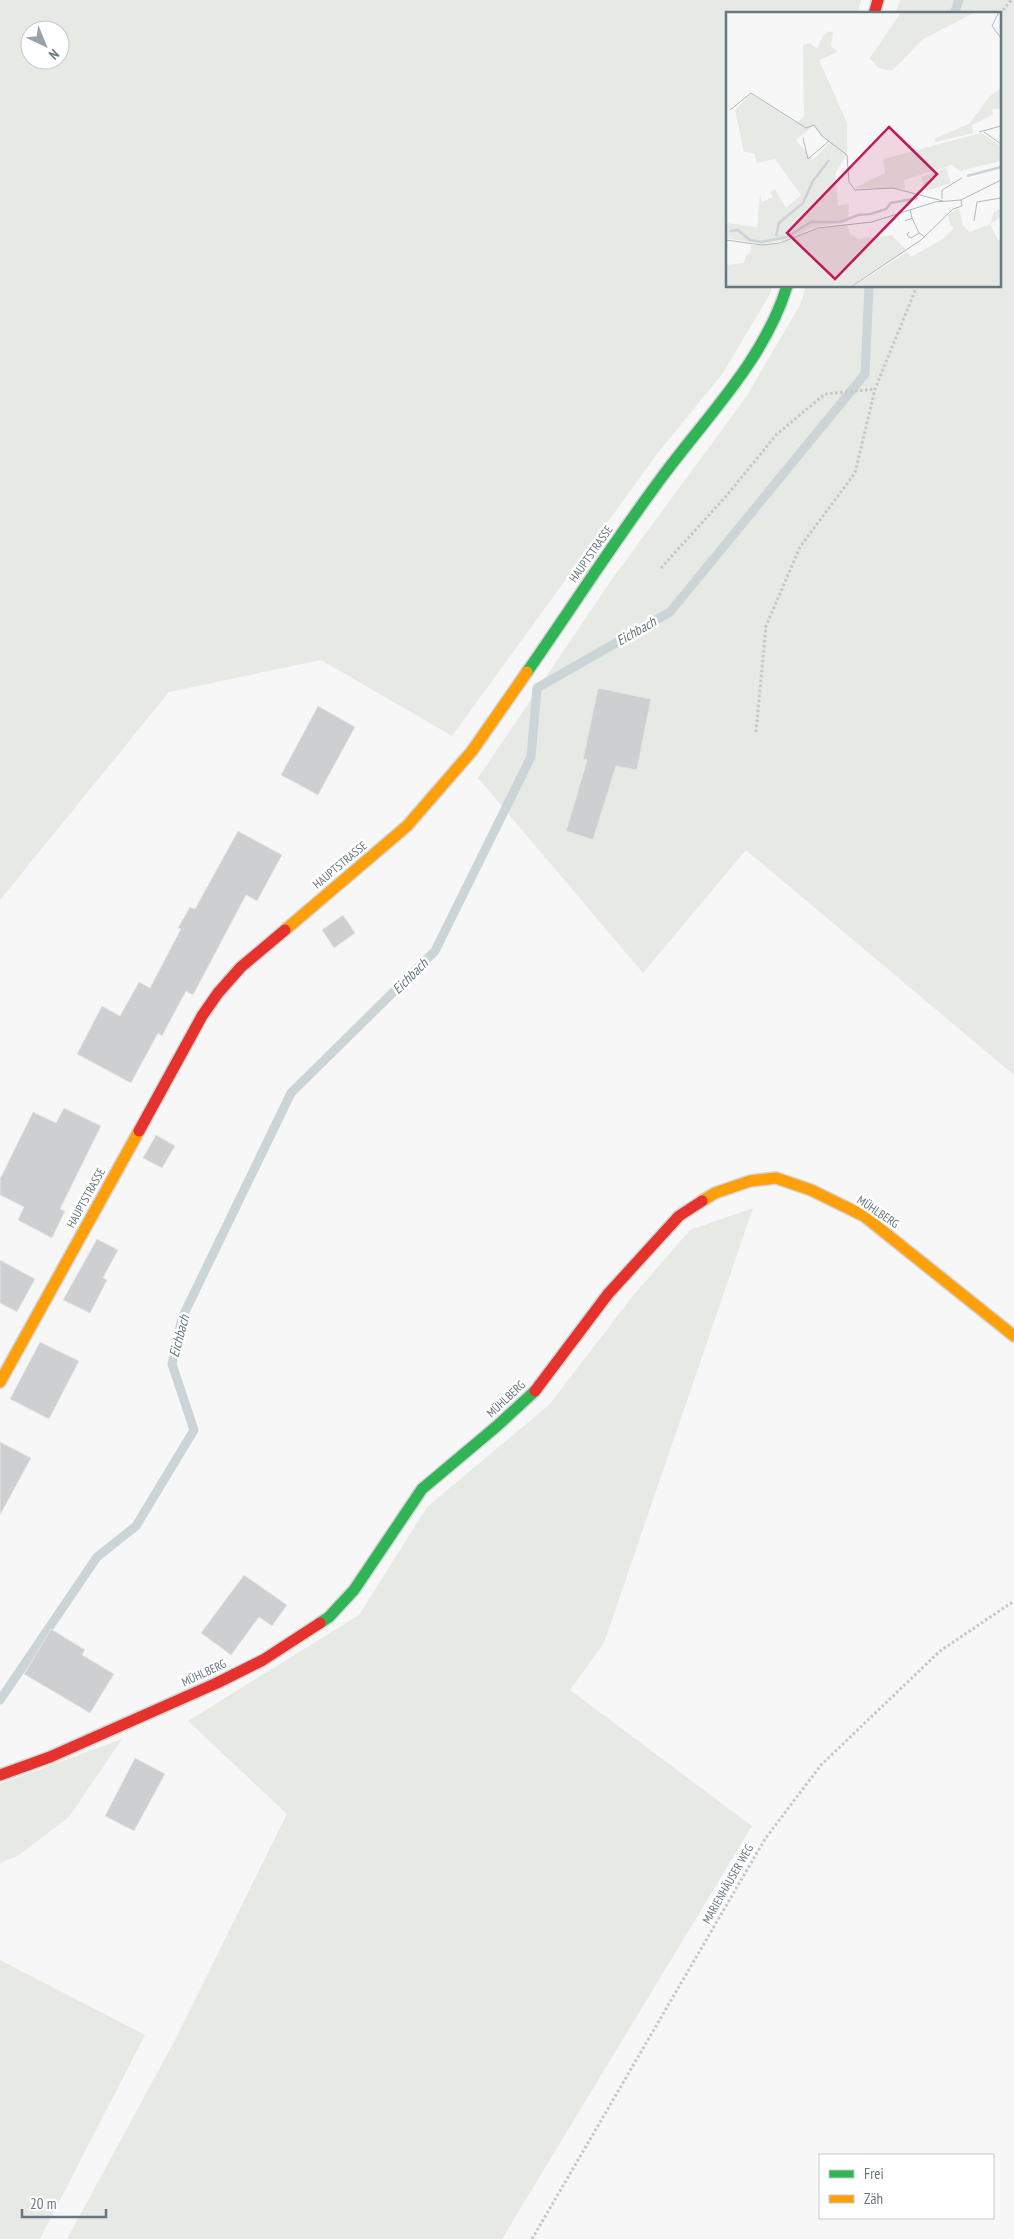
<svg xmlns="http://www.w3.org/2000/svg" width="1014" height="2239" font-family="'PT Sans Narrow',sans-serif">
<style>
.green{fill:#e6e9e4;fill-rule:evenodd}
.lines{fill:none;stroke-linecap:round;stroke-linejoin:round}
.stream{stroke:#cbd4d6;stroke-width:9}
.building{fill:#cecfd0;stroke:#e6e6e6}
.fast-casing{stroke:#d3d4d5;stroke-width:14}
.slow-casing{stroke:#d3d4d5;stroke-width:14}
.jam-casing{stroke:#d3d4d5;stroke-width:14}
.path{stroke:#c6c7c8;stroke-width:3;stroke-dasharray:2.5 2.5;stroke-linecap:butt}
.fast{stroke:#30b455;stroke-width:11}
.slow{stroke:#ff9f0a;stroke-width:11}
.jam{stroke:#e5322d;stroke-width:11}
.labels{text-anchor:middle;stroke-width:5;stroke-linejoin:round;paint-order:stroke}
.street-label{font-size:12px;fill:#66777f;stroke:#fff}
.water-label{font-size:14px;font-style:italic;fill:#607679;stroke:#fff}
.inset-river{fill:none;stroke:#cbd4d6;stroke-width:2.5}
.inset-road{fill:none;stroke:#b0b8bc;stroke-width:1}
.view{fill:#c2185b;fill-opacity:0.15;stroke:#c2185b;stroke-width:2.5}
.inset-edge{fill:none;stroke:#66777f;stroke-width:2.5}
</style>
<rect width="100%" height="100%" fill="#f7f7f7"/>
<path class="green" d="M0,0h861l-4,14h-129v272h44l-2,8 -47,79 -66,81 -205,282 -131,-76 -152,32 -169,208zM30,30h30v30h-30z
M900,0h114v1075l-268,-225 -103,123 -165,-195 132,-196 136,-185 54,-92 6,-19h194v-272h-105z
M753,1208l-149,435 -34,47 182,136 -250,413h-435l108,-199 112,-226 -99,-93 171,-106 68,-108 122,-102 83,-108 58,-67z
M122,1739l-53,78 -50,38 -19,8v-79z
M0,1960l145,75 -105,204h-40z"/>
<g class="lines">
<path class="stream" d="M954,14l5,-14
M0,1700l97,-143 39,-31 58,-96 -22,-66 10,-46 109,-225 144,-142 96,-194 6,-69 133,-76 195,-238 4,-88"/>
</g>
<path class="building" d="M598,688l53,11 -14,71 -21,-4 -23,74 -27,-9 21,-71 -4,-1z
M318,706l37,21 -37,68 -37,-20z
M238,831l44,24 -25,46 -11,-6 -53,100 -7,-4 -24,45 -4,-3 -27,50 -54,-29 25,-48 18,10 19,-34 11,6 31,-59 -3,-1 12,-21 5,2z
M343,915l12,18 -21,15 -12,-18z
M64,1108l37,18 -41,83 5,2 -13,27 -34,-18 6,-13 -24,-12v-16l33,-67 23,11z
M156,1135l19,11 -13,22 -19,-10z
M97,1239l21,11 -15,28 4,2 -17,33 -27,-13z
M0,1260l35,19 -18,33 -17,-9z
M40,1342l39,19 -30,58 -39,-20z
M0,1442l31,16 -31,57z
M244,1575l43,30 -15,21 -13,-9 -28,38 -30,-22z
M51,1629l34,21 -3,5 32,19 -24,39 -66,-39z
M135,1758l30,16 -31,57 -29,-15z"/>
<g class="lines">
<defs>
<path id="fast" d="M527,672c46,-66 90,-135 138,-199 45,-60 100,-115 122,-187
M320,1623l9,-6 25,-27 68,-101 75,-63 38,-35"/>
<path id="slow" d="M285,930l122,-104 65,-75 55,-79
M702,1201l13,-8 35,-12 26,-3 35,12 53,26 150,120
M0,1382l139,-251"/>
<path id="jam" d="M874,14l4,-14
M139,1131l63,-115 16,-23 23,-26 44,-37
M535,1391l73,-97 71,-78 23,-15
M0,1775l50,-18 167,-74 46,-23 57,-37"/>
</defs>
<use href="#fast" class="fast-casing"/>
<use href="#slow" class="slow-casing"/>
<use href="#jam" class="jam-casing"/>
<path class="path" d="M1000,14l11,-14
M661,568l67,-74 48,-59 49,-41 50,-5
M756,732l10,-106 34,-79 55,-74 20,-84 42,-103
M532,2239l233,-400 56,-74 119,-114 74,-50"/>
<use href="#fast" class="fast"/>
<use href="#slow" class="slow"/>
<use href="#jam" class="jam"/>
</g>
<g class="labels">
<g class="street-label">
<text transform="translate(591 554) rotate(-55)" y="4">HAUPTSTRASSE</text>
<text transform="translate(340 865) rotate(-40)" y="4">HAUPTSTRASSE</text>
<text transform="translate(86 1198) rotate(-61)" y="4">HAUPTSTRASSE</text>
<text transform="translate(878 1212) rotate(34)" y="4">MÜHLBERG</text>
<text transform="translate(506 1399) rotate(-43)" y="4">MÜHLBERG</text>
<text transform="translate(204 1673) rotate(-25)" y="4">MÜHLBERG</text>
<text transform="translate(728 1884) rotate(-60)" y="4">MARIENHÄUSER WEG</text>
</g>
<g class="water-label">
<text transform="translate(636 631) rotate(-30)" y="5">Eichbach</text>
<text transform="translate(410 976) rotate(-45)" y="5">Eichbach</text>
<text transform="translate(179 1336) rotate(-75)" y="5">Eichbach</text>
</g>
</g>
<g transform="translate(726 12)">
<rect width="275" height="275" fill="#f7f7f7"/>
<path d="M175,0h75l-53,27 -31,32 -14,-3 -8,-10zM103,19l4,2 -2,13 7,6 -19,8 28,63v30l-12,21 3,31 11,-1 -1,17 -37,7 -21,12 -28,4 -36,-6v-15l31,4 3,-33 2,8 11,-5 -3,-5 5,-3 11,19 15,-13 -26,-36 -18,4 -3,-10 -10,-1 -9,-42 16,-16 46,29 7,-7 -1,-71 7,-2 7,6 6,-13zM87,114l16,17 -16,17 -17,-20zM275,76v21h-9l1,6 -21,10 1,8 -37,9 -2,-3 35,-15 21,-28zM255,121l20,13v15l-41,10 -8,-6 -48,15 1,9 -51,-1 31,-15 -2,-14zM220,156l5,15 -25,8 -5,-14zM233,196l4,18 7,6 20,-8 4,-12 7,-3v8l-11,7 8,16h3v47h-148l54,-35 4,5 32,-18 11,-11 -4,-3 -2,-10zM121,212l3,10 8,5 34,-4 14,15 -56,37h-124v-22l18,-2 2,-8 4,-2 1,-8 29,-1 32,-14z" fill="#e6e9e4" fill-rule="evenodd"/>
<path class="inset-river" d="M241,164l34,-9M4,219l8,-1 12,10 11,2 26,-5 24,-15h30l17,-7 13,-1 15,-5 5,-6 27,-5M50,224l3,-13 24,-20 10,-22 16,-21"/>
<path class="inset-road" d="M273,0l-7,14 9,12M4,98l21,-17 55,35 8,-3 8,11 25,19 2,27 6,8 38,-2 50,13M253,120l22,-6M258,120l17,12M77,126l5,21 21,-18M216,187v-9l20,-12M251,190l24,-4M186,206l7,15M179,209l7,-3 -2,-8M248,209l3,-19M183,220l-2,3 4,3 8,-5 6,4M0,228l36,5 18,-2 38,-15 54,-6 63,-20 26,-2M125,275l70,-47 32,-31 9,-3 -1,-6 40,-20"/>
<path class="view" d="M163,115l48,47 -102,105 -48,-46z"/>
<rect width="275" height="275" class="inset-edge"/>
</g>
<rect x="819" y="2154" width="175" height="65" fill="#ffffff" stroke="#c2c9cc"/>
<rect x="829" y="2170" width="25" height="8" fill="#30b455" stroke="#c2c9cc"/>
<text x="864" y="2179" font-size="15" fill="#66777f">Frei</text>
<rect x="829" y="2195" width="25" height="8" fill="#ff9f0a" stroke="#c2c9cc"/>
<text x="864" y="2204" font-size="15" fill="#66777f">Zäh</text>
<g transform="translate(45 45) rotate(136)"><circle r="24" fill="#ffffff" stroke="#c2c9cc"/>
<path d="M0-4L9 19L0 12L-9 19Z" fill="#99a4a9"/>
<text y="-8" font-size="14" font-weight="bold" text-anchor="middle" fill="#66777f">N</text>
</g>
<path d="M22 2209v8h84v-8" fill="none" stroke="#66777f" stroke-width="2.5"/>
<text x="30" y="2209" font-size="15" fill="#66777f" stroke="#ffffff" stroke-width="4" paint-order="stroke">20 m</text>
</svg>
